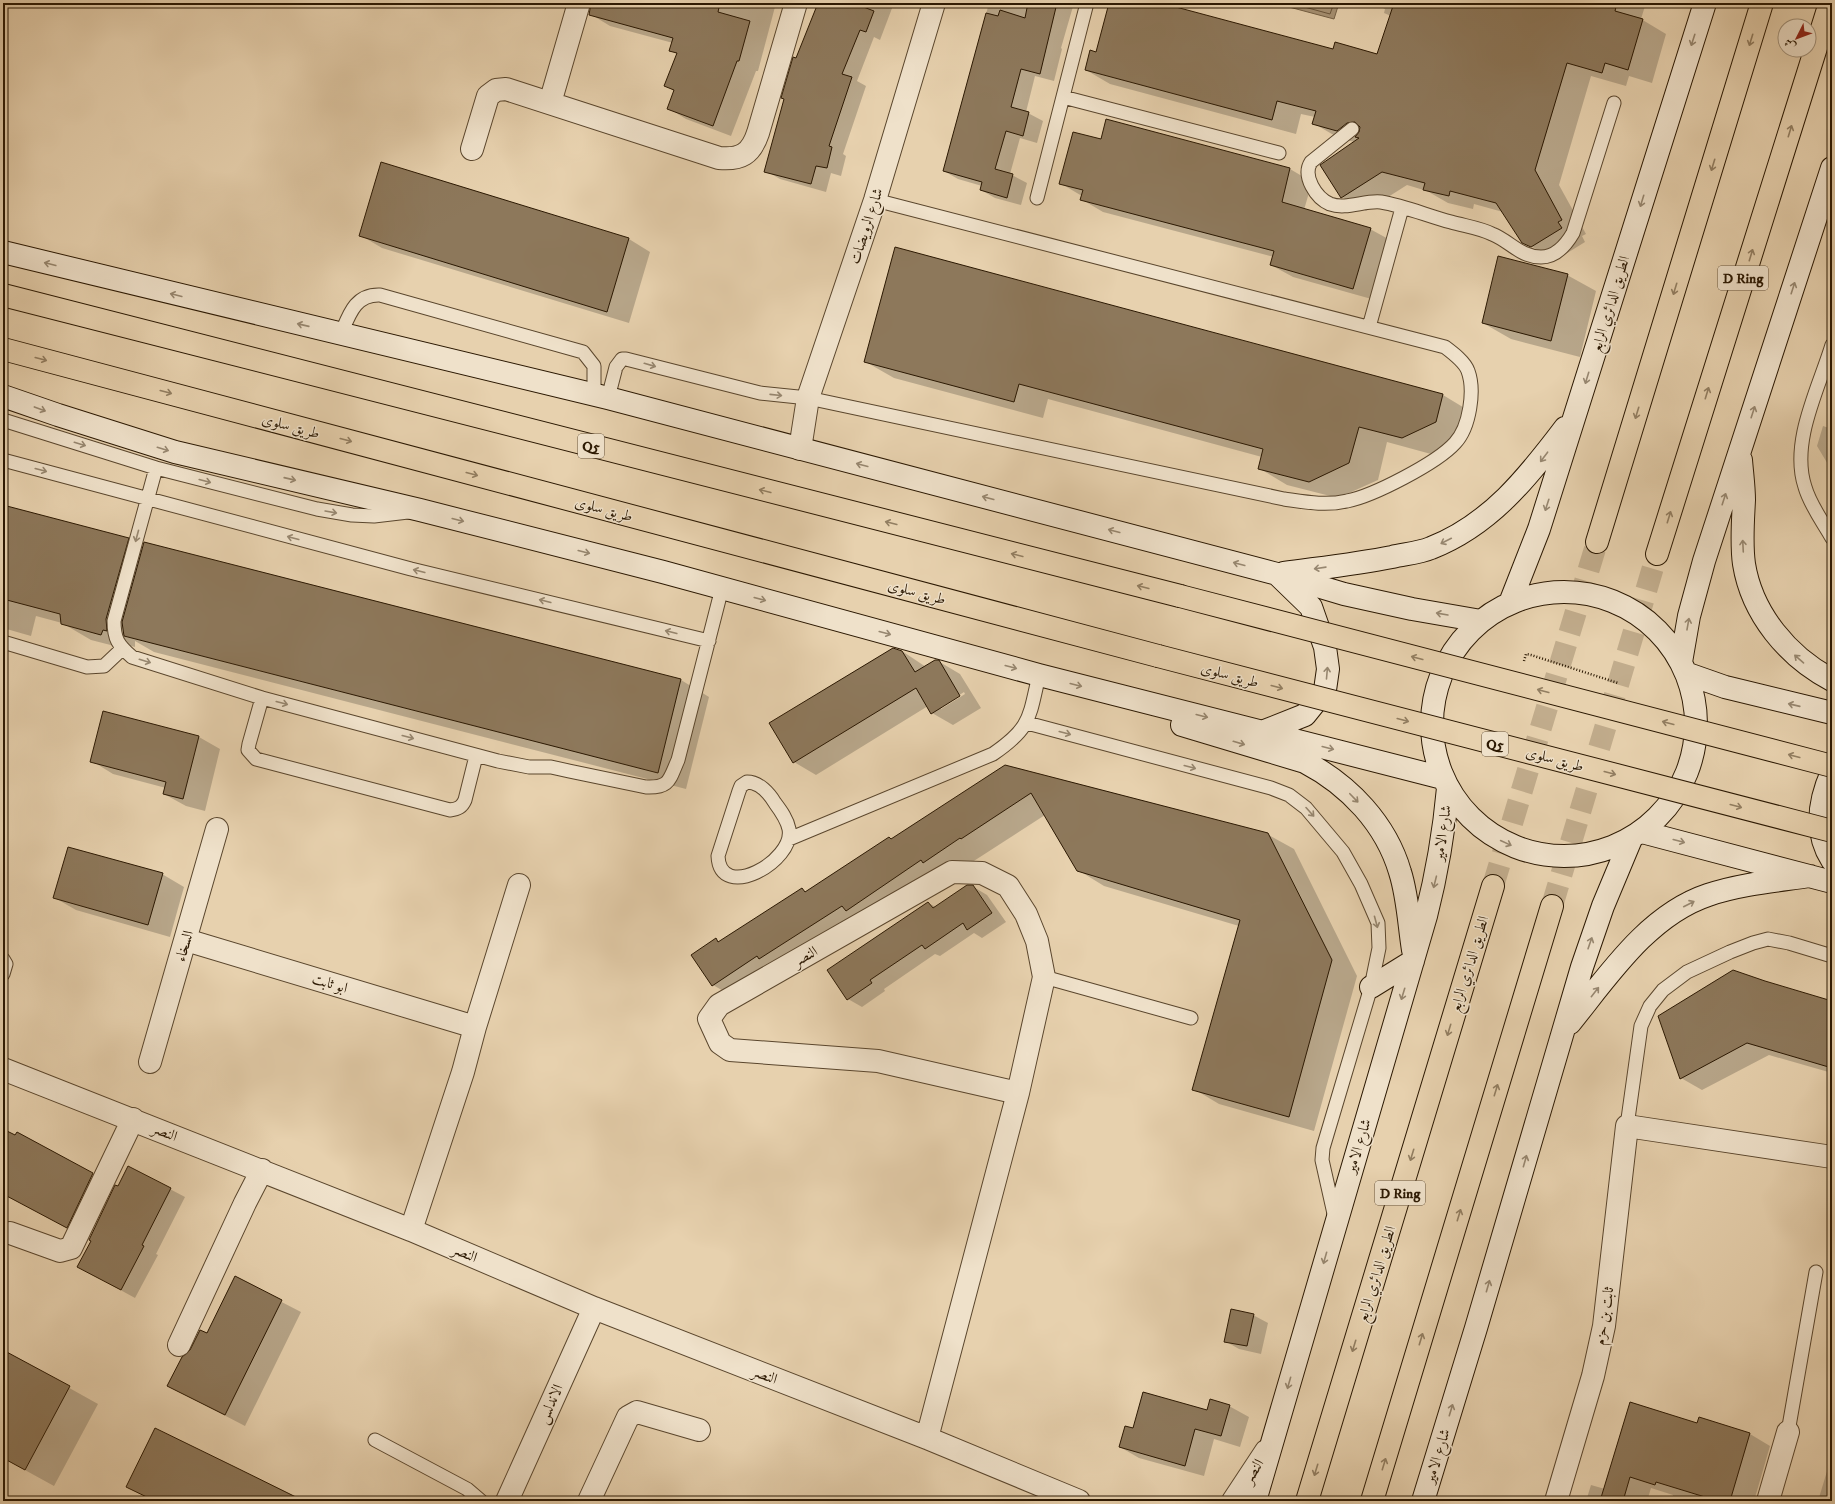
<svg xmlns="http://www.w3.org/2000/svg" width="1835" height="1504" font-family="'IM FELL DW Pica',Amiri,serif">
<style>
.water{fill:#a79274;stroke:#756146}
.shadow{fill:#0003;fill-rule:evenodd}
.lines{fill:none;stroke-linecap:round;stroke-linejoin:round}
.shore{stroke:#69553b;stroke-width:1}
.building{fill:#8d785b;stroke:#2b1802}
.motorway-tunnel{stroke:#c1ac8c;stroke-width:22;stroke-dasharray:22 11;stroke-linecap:butt}
.service-casing{stroke:#5a462d;stroke-width:15}
.minor-casing{stroke:#5a462d;stroke-width:24}
.secondary-casing{stroke:#2b1802;stroke-width:24}
.motorway-casing{stroke:#2b1802;stroke-width:24}
.path{stroke:#2b1802;stroke-width:2.5;stroke-dasharray:1 2;stroke-linecap:butt}
.service{stroke:#efe1ca;stroke-width:13}
.minor{stroke:#efe1ca;stroke-width:22}
.secondary{stroke:#efe1ca;stroke-width:22}
.motorway{stroke:#e7d1ae;stroke-width:22}
.motorway-bridge-casing{stroke:#2b1802;stroke-width:24;stroke-linecap:butt}
.motorway-bridge{stroke:#e7d1ae;stroke-width:22}
.oneway{stroke:#978770}
.oneway2{stroke:#927e61}
.labels{text-anchor:middle;stroke-width:3;stroke-linejoin:round;paint-order:stroke}
.shield{fill:#efe1ca;stroke:#66543e;stroke-width:1}
.shield-label{font-size:14px;font-weight:bold;fill:#2b1802}
.street-label{font-size:15px;fill:#2b1802;stroke:#efe1ca}
</style>
<rect width="100%" height="100%" fill="#e7d1ae"/>
<filter id="stains"><feTurbulence type="fractalNoise" baseFrequency=".005" numOctaves="4"/><feColorMatrix values="0 0 0 0 .2 0 0 0 0 .09 0 0 0 0 .02 0 0 0 .5 -.17"/></filter>
<radialGradient id="worn" r=".72"><stop offset=".6" stop-color="#630" stop-opacity="0"/><stop offset="1" stop-color="#630" stop-opacity=".3"/></radialGradient>
<path class="water" d="M1274,3h65l-5,16z"/>
<path class="shadow" d="M595,3h181l-18,68h-2l-25,65 -45,-17 -18,-11 6,-17 -8,-5 11,-32 -6,-3 2,-8 -63,-17 -18,-11z
M819,3h75l-14,37 -6,-3 -17,44 9,5 -23,68 3,2 -5,20 -10,-3 -5,19 -46,-13 -14,-8 31,-111z
M989,3h85l-13,45 1,1 -8,32 -19,-5 -9,36 17,9 -6,22 -17,-5 -10,36 17,9 -6,22 -26,-7 -14,-8 1,-4 -24,-7 -14,-8z
M1110,3h47l177,47 44,5 13,-39 -7,-3 1,-4 -13,-6h268l5,3 -4,13 25,15 -14,49 -23,-7 -3,10 -35,-10 -32,109 27,49 -4,2 3,6 -29,18 -33,-18 -20,-30 -29,-8 -1,5 -25,-6 -21,-12 -20,-6 -41,26 -24,-14 12,-55 -17,-5 -24,-14 2,-6 -14,-3 -5,20 -186,-50 -24,-14 10,-17z
M1107,120l183,49 22,13 -8,28 66,19 22,12 -17,59 -82,-23 -22,-12 3,-8 -171,-45 -22,-13 1,-3 -22,-13 42,-42z
M382,164l247,75 21,13 -21,71 -247,-75 -22,-13z
M896,248l547,147 28,17 -7,27 -33,15 -44,-12 -9,38 -40,18 -51,-13 -28,-17 3,-11 -214,-58 -5,19 -149,-40 -28,-16z
M1567,275l29,16 -16,66 -69,-18 -28,-16z
M1823,426l9,3v42l-15,-25z
M3,506l125,33 16,8 1,-4 536,137 28,17 -23,92 -532,-137 -19,-11v6l-4,-1 -1,4 -39,-10 -29,-17 -26,-7 -5,20 -28,-8z
M902,651l24,16 12,-6 22,13 21,34 -28,17 -21,-12 -4,-7 -112,69 -22,-13zM964,692l1,2 -24,15v-2z
M104,712l95,25 21,12 -15,62 -19,-5 -22,-12 2,-6 -53,-14 -21,-13z
M1005,766l262,68 27,15 63,127 -43,155 -95,-27 -25,-15 45,-163 -135,-40 -26,-16 -33,-55 -96,62 -210,123 -26,-15 3,-45 4,2 82,-53 4,3 83,-54 3,2z
M162,874l22,13 -14,50 -94,-27 -21,-12z
M972,886l15,9 19,27 -24,16 -8,-5 -34,23 -5,-2 -51,35 1,2 -23,16 -14,-8 80,-96 8,4z
M1765,982l67,20v71l-63,-18 -67,35 -21,-12z
M3,1130l13,7 2,-4 89,49 -26,54 -78,-43z
M128,1167l57,30 -29,57 2,1 -23,43 -42,-23 25,-87z
M235,1278l66,34 -56,114 -77,-40 39,-52z
M1253,1315l15,8 -7,31 -22,-5 -14,-8z
M3,1351l95,53 -44,82 -51,-28z
M1229,1406l20,11 -9,30 -26,-8 -10,37 -65,-18 -19,-11 14,-18z
M1700,1419l50,15 20,12 -16,55h-82l1,-6 -22,-7 -4,13h-61l5,-16 14,4 93,-65z
M1828,1468l4,1v32h-14z
M128,1487l174,14h-149z"/>
<g class="lines">
<path class="shore" d="M1290,3l40,11 4,-11"/>
</g>
<path class="building" d="M591,3h129l-2,9 32,9 -11,40h-2l-24,65 -46,-17 7,-19 -10,-4 13,-33 -8,-2 4,-13 -84,-23z
M818,3h35l21,8 -8,21 -6,-2 -18,44 10,3 -23,69 3,1 -5,21 -11,-2 -5,18 -47,-12 20,-73 -3,-1 12,-41 3,1z
M1028,3h29l-17,71 -19,-5 -10,38 18,5 -6,24 -17,-5 -11,38 18,5 -6,24 -27,-8 2,-8 -39,-11 43,-158 12,3 2,-6 25,8z
M1109,3h52l172,46 2,-7 42,12 17,-51h223l-2,8 28,8 -15,51 -23,-7 -3,10 -35,-10 -32,107 27,50 -4,2 4,6 -31,19 -9,-4 -26,-40 -46,-12 -1,5 -26,-6 2,-7 -43,-11 -41,26 -21,-33 39,-27 -4,-1 4,-5 1,-5 -5,-5 -8,1 -10,8 -25,-7 4,-13 -39,-10 -5,19 -187,-50 5,-20 6,2z
M1106,119l184,49 -8,34 89,26 -18,61 -83,-24 4,-14 -194,-51 3,-10 -24,-6 14,-52 28,7z
M381,162l248,76 -22,74 -248,-76z
M895,247l548,147 -7,28 -34,16 -43,-11 -10,36 -40,19 -51,-13 5,-20 -244,-65 -5,18 -150,-40z
M1498,256l70,18 -17,67 -69,-18z
M3,505l126,33 -23,81 1,12 -4,-1 -2,5 -40,-11 -1,-10 -57,-15z
M144,542l537,137 -23,94 -534,-137 -2,-14z
M893,648l9,3 13,21 20,-12h4l21,36 -29,18 -15,-26 -123,75 -24,-40z
M103,711l96,25 -16,63 -20,-5 3,-12 -76,-20z
M1005,765l263,68 64,127 -43,157 -97,-27 48,-170 -163,-49 -46,-78 -70,46 -1,-1 -37,25 -2,-3 -75,51 -4,-5 -83,53 -2,-3 -45,30 -21,-31 25,-17 2,4 84,-54 3,4 84,-55 2,2z
M68,847l95,26 -15,52 -95,-27z
M967,885h6l19,28 -25,17 -4,-7 -38,26 -3,-4 -52,35 2,3 -25,17 -20,-30 101,-68 5,6z
M1733,970l32,11 67,20v67l-85,-25 -67,36 -22,-63z
M3,1129l12,6 2,-3 76,41 -26,55 -64,-34z
M128,1166l43,22 -29,57 2,1 -23,44 -44,-23 14,-26 -2,-1 26,-55 3,1z
M235,1276l47,24 -57,115 -58,-29 15,-29 8,-7 10,-20 7,3z
M1231,1309l23,5 -7,32 -23,-4z
M3,1350l67,36 -45,84 -22,-12z
M1143,1392l64,18 3,-11 20,6 -9,31 -26,-7 -10,37 -66,-19 6,-21 8,2z
M1630,1402l67,21 2,-6 51,16 -20,68h-12l-62,-19 -1,3 -25,-8 -7,24h-23z
M155,1428l80,39 69,34h-149l-29,-14z"/>
<g class="lines">
<path class="motorway-tunnel" d="M1493,886l104,-344
M1552,906l105,-352"/>
<defs>
<path id="service" d="M1063,97l216,56
M1352,129l-41,33c-9,14 5,36 19,42 16,6 35,-4 51,-2 24,4 47,14 70,20 14,4 29,6 41,12 18,7 28,23 49,23 15,0 25,-12 32,-24l41,-130
M1037,198l50,-195
M1369,327l33,-119
M341,334c8,-19 14,-40 39,-39l203,57 11,14v29
M1832,345c-13,43 -42,97 -27,142 5,18 18,35 27,51
M608,398l8,-31 6,-8h4l134,34 48,5 476,101c21,3 41,7 63,2 26,-5 90,-38 108,-58 15,-16 20,-53 13,-72 -3,-9 -15,-18 -23,-24l-570,-147
M3,420l153,48 161,41 35,6 22,1 34,-4
M3,460l408,109 298,72
M156,468l-42,153c0,18 4,24 18,36l130,41 236,63 31,6h22l18,4 77,16c24,1 23,-7 32,-27l44,-172
M3,642l84,25 17,-1 18,-17
M262,698l-13,46 -1,6 8,9 194,51c8,-1 12,-3 15,-10l11,-44
M1027,723l244,65 18,7 17,13 37,44 18,32 17,39 1,25 -8,39 -48,161 -1,12 13,58
M747,782c12,0 22,11 28,21 6,8 12,16 14,26 6,32 -69,74 -71,27l21,-65 2,-5z
M789,839l204,-85c38,-26 36,-36 46,-79
M3,959l3,5 -3,10
M1044,977l147,41
M1627,1126l14,-100 9,-20 13,-16 24,-18 43,-20 23,-9 15,-4 21,4 43,13
M1788,1432l28,-160
M375,1440l92,49 14,12"/>
<path id="minor" d="M550,103l29,-100
M472,149l16,-53 8,-6 10,-1 213,69c22,2 32,-4 39,-25l38,-130
M800,449l8,-51 67,-198 59,-197
M186,940l289,87
M150,1062l67,-233
M3,1069l408,161 183,78 333,130 152,63
M411,1230l52,-158 12,-45 44,-142
M10,1233l50,18 11,-3 62,-129
M179,1345l66,-142 17,-33
M927,1438l91,-345 26,-116 -7,-36 -11,-27 -18,-28 -26,-13 -30,-1 -233,133 -10,14 11,24 10,7 148,11 140,32
M507,1501l87,-193
M589,1501l39,-84 9,-5 62,18
M1233,1501l33,-50
M1556,1501l37,-125 11,-50 23,-200 205,31
M1768,1501l20,-69"/>
<path id="secondary" d="M3,252l605,146 669,176 67,20 68,15 69,12
M3,396l55,19 117,37 245,58 243,62 376,103 404,103
M1741,460c1,13 3,27 3,40 -1,21 -3,43 0,64 8,50 44,93 88,116
M1284,573c36,-5 73,-9 108,-16 13,-3 27,-4 39,-9 59,-23 97,-71 134,-120
M1432 724a132 132 0 1 1 264 0a132 132 0 1 1-264 0Z
M1510,603l29,-74 166,-526
M1681,662l8,-46 15,-55 128,-393
M1688,674l37,13 107,26
M1182,725l123,37c44,23 81,62 95,110 8,25 9,53 13,78
M1262,732l43,-17 20,-25 3,-21 -3,-22 -14,-40 -32,-31
M1832,772c-13,29 -18,60 0,88
M1642,832l190,50
M1371,987l42,-26
M1570,1023c38,-47 78,-108 138,-128 33,-11 68,-14 102,-19
M1255,1501l171,-585c11,-43 18,-84 22,-128
M1423,1501l53,-173 106,-361 21,-61 28,-67"/>
<path id="motorway" d="M3,295l1177,301
M3,349l1155,307
M1597,542l165,-539
M1657,554l173,-551
M1307,1501l186,-615
M1372,1501l180,-595"/>
</defs>
<use href="#service" class="service-casing"/>
<use href="#minor" class="minor-casing"/>
<use href="#secondary" class="secondary-casing"/>
<use href="#motorway" class="motorway-casing"/>
<path class="path" d="M1524,661l2,-7 5,1 87,28"/>
<use href="#service" class="service"/>
<use href="#minor" class="minor"/>
<use href="#secondary" class="secondary"/>
<use href="#motorway" class="motorway"/>
<defs>
<path id="motorway-bridge" d="M1180,596l652,170
M1158,656l674,175"/>
</defs>
<use href="#motorway-bridge" class="motorway-bridge-casing"/>
<use href="#motorway-bridge" class="motorway-bridge"/>
</g>
<defs><path id="oneway-shaft" d="M-6 0H5M1.5-3L5.5 0L1.5 3" fill="none" stroke-width="1.6" stroke-linecap="round" stroke-linejoin="round"/></defs>
<g class="oneway">
<use href="#oneway-shaft" transform="translate(1693 40) rotate(108)"/>
<use href="#oneway-shaft" transform="translate(1642 201) rotate(107)"/>
<use href="#oneway-shaft" transform="translate(50 264) rotate(-166)"/>
<use href="#oneway-shaft" transform="translate(1793 288) rotate(-72)"/>
<use href="#oneway-shaft" transform="translate(176 295) rotate(-166)"/>
<use href="#oneway-shaft" transform="translate(303 325) rotate(-167)"/>
<use href="#oneway-shaft" transform="translate(650 365) rotate(16)"/>
<use href="#oneway-shaft" transform="translate(1587 378) rotate(107)"/>
<use href="#oneway-shaft" transform="translate(776 395) rotate(6)"/>
<use href="#oneway-shaft" transform="translate(40 409) rotate(20)"/>
<use href="#oneway-shaft" transform="translate(1753 412) rotate(-72)"/>
<use href="#oneway-shaft" transform="translate(80 444) rotate(17)"/>
<use href="#oneway-shaft" transform="translate(163 449) rotate(17)"/>
<use href="#oneway-shaft" transform="translate(1544 457) rotate(127)"/>
<use href="#oneway-shaft" transform="translate(862 465) rotate(-165)"/>
<use href="#oneway-shaft" transform="translate(41 470) rotate(15)"/>
<use href="#oneway-shaft" transform="translate(290 479) rotate(13)"/>
<use href="#oneway-shaft" transform="translate(205 481) rotate(15)"/>
<use href="#oneway-shaft" transform="translate(988 498) rotate(-165)"/>
<use href="#oneway-shaft" transform="translate(1724 499) rotate(-72)"/>
<use href="#oneway-shaft" transform="translate(1547 505) rotate(108)"/>
<use href="#oneway-shaft" transform="translate(331 512) rotate(10)"/>
<use href="#oneway-shaft" transform="translate(458 520) rotate(14)"/>
<use href="#oneway-shaft" transform="translate(1114 531) rotate(-165)"/>
<use href="#oneway-shaft" transform="translate(137 536) rotate(105)"/>
<use href="#oneway-shaft" transform="translate(293 538) rotate(-165)"/>
<use href="#oneway-shaft" transform="translate(1446 541) rotate(153)"/>
<use href="#oneway-shaft" transform="translate(1743 546) rotate(-93)"/>
<use href="#oneway-shaft" transform="translate(584 552) rotate(14)"/>
<use href="#oneway-shaft" transform="translate(1239 564) rotate(-165)"/>
<use href="#oneway-shaft" transform="translate(1320 568) rotate(172)"/>
<use href="#oneway-shaft" transform="translate(419 571) rotate(-166)"/>
<use href="#oneway-shaft" transform="translate(760 599) rotate(15)"/>
<use href="#oneway-shaft" transform="translate(545 601) rotate(-166)"/>
<use href="#oneway-shaft" transform="translate(1442 614) rotate(-170)"/>
<use href="#oneway-shaft" transform="translate(1688 624) rotate(-80)"/>
<use href="#oneway-shaft" transform="translate(671 632) rotate(-166)"/>
<use href="#oneway-shaft" transform="translate(885 633) rotate(15)"/>
<use href="#oneway-shaft" transform="translate(1799 659) rotate(-139)"/>
<use href="#oneway-shaft" transform="translate(145 661) rotate(17)"/>
<use href="#oneway-shaft" transform="translate(1011 667) rotate(15)"/>
<use href="#oneway-shaft" transform="translate(1327 673) rotate(-85)"/>
<use href="#oneway-shaft" transform="translate(1076 685) rotate(14)"/>
<use href="#oneway-shaft" transform="translate(282 703) rotate(15)"/>
<use href="#oneway-shaft" transform="translate(1794 705) rotate(-167)"/>
<use href="#oneway-shaft" transform="translate(1202 716) rotate(14)"/>
<use href="#oneway-shaft" transform="translate(1065 733) rotate(15)"/>
<use href="#oneway-shaft" transform="translate(408 737) rotate(15)"/>
<use href="#oneway-shaft" transform="translate(1239 743) rotate(16)"/>
<use href="#oneway-shaft" transform="translate(1328 748) rotate(14)"/>
<use href="#oneway-shaft" transform="translate(1190 767) rotate(15)"/>
<use href="#oneway-shaft" transform="translate(1354 798) rotate(46)"/>
<use href="#oneway-shaft" transform="translate(1310 812) rotate(48)"/>
<use href="#oneway-shaft" transform="translate(1679 841) rotate(15)"/>
<use href="#oneway-shaft" transform="translate(1506 843) rotate(25)"/>
<use href="#oneway-shaft" transform="translate(1435 882) rotate(104)"/>
<use href="#oneway-shaft" transform="translate(1689 904) rotate(-27)"/>
<use href="#oneway-shaft" transform="translate(1376 922) rotate(75)"/>
<use href="#oneway-shaft" transform="translate(1590 943) rotate(-71)"/>
<use href="#oneway-shaft" transform="translate(1595 992) rotate(-52)"/>
<use href="#oneway-shaft" transform="translate(1403 994) rotate(107)"/>
<use href="#oneway-shaft" transform="translate(1525 1161) rotate(-74)"/>
<use href="#oneway-shaft" transform="translate(1325 1258) rotate(106)"/>
<use href="#oneway-shaft" transform="translate(1488 1286) rotate(-74)"/>
<use href="#oneway-shaft" transform="translate(1289 1383) rotate(106)"/>
<use href="#oneway-shaft" transform="translate(1451 1410) rotate(-73)"/>
</g>
<g class="oneway2">
<use href="#oneway-shaft" transform="translate(1751 40) rotate(107)"/>
<use href="#oneway-shaft" transform="translate(1790 131) rotate(-73)"/>
<use href="#oneway-shaft" transform="translate(1713 165) rotate(107)"/>
<use href="#oneway-shaft" transform="translate(1751 255) rotate(-73)"/>
<use href="#oneway-shaft" transform="translate(1675 289) rotate(107)"/>
<use href="#oneway-shaft" transform="translate(41 359) rotate(15)"/>
<use href="#oneway-shaft" transform="translate(166 392) rotate(15)"/>
<use href="#oneway-shaft" transform="translate(1707 393) rotate(-73)"/>
<use href="#oneway-shaft" transform="translate(1637 413) rotate(107)"/>
<use href="#oneway-shaft" transform="translate(346 440) rotate(15)"/>
<use href="#oneway-shaft" transform="translate(472 474) rotate(15)"/>
<use href="#oneway-shaft" transform="translate(765 491) rotate(-166)"/>
<use href="#oneway-shaft" transform="translate(1669 517) rotate(-73)"/>
<use href="#oneway-shaft" transform="translate(891 523) rotate(-166)"/>
<use href="#oneway-shaft" transform="translate(1017 555) rotate(-166)"/>
<use href="#oneway-shaft" transform="translate(1143 587) rotate(-166)"/>
<use href="#oneway-shaft" transform="translate(1417 658) rotate(-165)"/>
<use href="#oneway-shaft" transform="translate(1277 687) rotate(15)"/>
<use href="#oneway-shaft" transform="translate(1543 691) rotate(-165)"/>
<use href="#oneway-shaft" transform="translate(1403 720) rotate(15)"/>
<use href="#oneway-shaft" transform="translate(1668 723) rotate(-165)"/>
<use href="#oneway-shaft" transform="translate(1794 756) rotate(-165)"/>
<use href="#oneway-shaft" transform="translate(1610 773) rotate(15)"/>
<use href="#oneway-shaft" transform="translate(1736 806) rotate(15)"/>
<use href="#oneway-shaft" transform="translate(1449 1030) rotate(107)"/>
<use href="#oneway-shaft" transform="translate(1496 1090) rotate(-73)"/>
<use href="#oneway-shaft" transform="translate(1412 1155) rotate(107)"/>
<use href="#oneway-shaft" transform="translate(1459 1215) rotate(-73)"/>
<use href="#oneway-shaft" transform="translate(1421 1339) rotate(-73)"/>
<use href="#oneway-shaft" transform="translate(1354 1346) rotate(107)"/>
<use href="#oneway-shaft" transform="translate(1384 1464) rotate(-73)"/>
<use href="#oneway-shaft" transform="translate(1316 1470) rotate(107)"/>
</g>
<g class="labels">
<g class="shield">
<rect x="1718" y="266" width="50" height="24" rx="3"/>
<rect x="578" y="434" width="26" height="24" rx="3"/>
<rect x="1482" y="732" width="26" height="24" rx="3"/>
<rect x="1375" y="1181" width="50" height="24" rx="3"/>
</g>
<g class="shield-label">
<text x="1743" y="283">D Ring</text>
<text x="591" y="451">Q5</text>
<text x="1495" y="749">Q5</text>
<text x="1400" y="1198">D Ring</text>
</g>
<g class="street-label">
<text transform="translate(866 226) rotate(-72)" y="5">شارع الرويضات</text>
<text transform="translate(1610 304) rotate(-73)" y="5">الطريق الدائري الرابع</text>
<text transform="translate(291 426) rotate(15)" y="5">طريق سلوى</text>
<text transform="translate(604 509) rotate(15)" y="5">طريق سلوى</text>
<text transform="translate(917 592) rotate(15)" y="5">طريق سلوى</text>
<text transform="translate(1230 675) rotate(15)" y="5">طريق سلوى</text>
<text transform="translate(1555 759) rotate(15)" y="5">طريق سلوى</text>
<text transform="translate(1442 833) rotate(-82)" y="5">شارع الامير</text>
<text transform="translate(184 946) rotate(-74)" y="5">السخاء</text>
<text transform="translate(805 956) rotate(-30)" y="5">النصر</text>
<text transform="translate(1469 964) rotate(-73)" y="5">الطريق الدائري الرابع</text>
<text transform="translate(330 983) rotate(17)" y="5">ابو ثابت</text>
<text transform="translate(165 1132) rotate(22)" y="5">النصر</text>
<text transform="translate(1358 1146) rotate(-73)" y="5">شارع الامير</text>
<text transform="translate(465 1253) rotate(23)" y="5">النصر</text>
<text transform="translate(1376 1274) rotate(-73)" y="5">الطريق الدائري الرابع</text>
<text transform="translate(1604 1316) rotate(-81)" y="5">ثابت بن حزم</text>
<text transform="translate(765 1375) rotate(21)" y="5">النصر</text>
<text transform="translate(550 1404) rotate(-66)" y="5">الاندلس</text>
<text transform="translate(1437 1456) rotate(-73)" y="5">شارع الامير</text>
<text transform="translate(1253 1471) rotate(-58)" y="5">النصر</text>
</g>
</g>
<rect width="1835" height="1504" fill="none" stroke="#e7d1ae" stroke-width="16"/>
<rect x="4" y="4" width="1827" height="1496" fill="none" stroke="#2b1802" stroke-width="2"/>
<rect x="8" y="8" width="1819" height="1488" fill="none" stroke="#2b1802"/>
<g transform="translate(1797 38) rotate(228)"><circle r="19" fill="#efe1ca" stroke="#a1917a"/>
<path d="M0-3L7 15L0 10L-7 15Z" fill="#8f2418"/>
<text y="-6" font-size="11" font-weight="bold" text-anchor="middle" fill="#2b1802">ش</text>
</g>
<rect width="100%" height="100%" filter="url(#stains)"/>
<rect width="100%" height="100%" fill="url(#worn)"/>
</svg>
